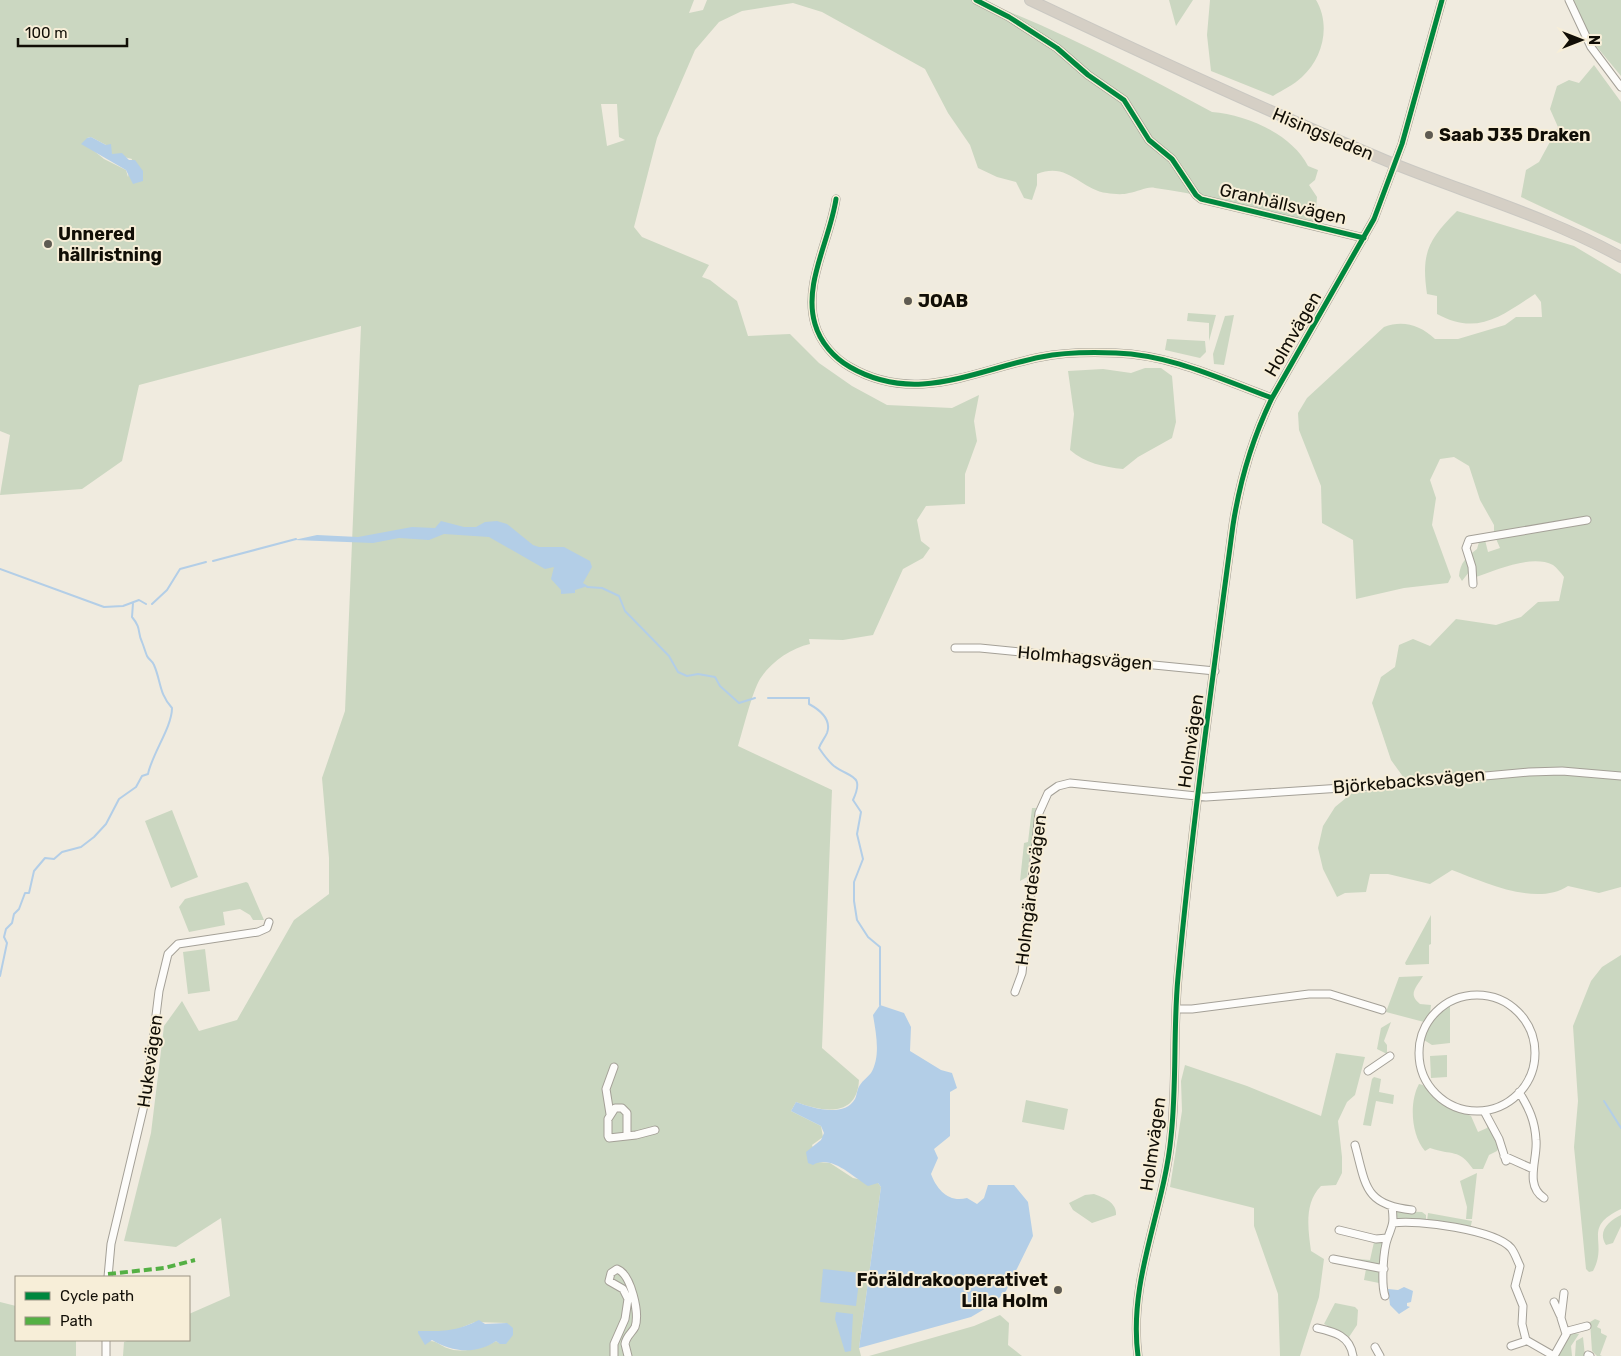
<svg xmlns="http://www.w3.org/2000/svg" width="1621" height="1356" font-family="Rubik,sans-serif">
<style>
.green{fill:#cbd7c1;fill-rule:evenodd}
.water{fill:#b3cee7}
.lines{fill:none;stroke-linecap:round;stroke-linejoin:round}
.stream{stroke:#b3cee7;stroke-width:2}
.minor-casing{stroke:#a4a097;stroke-width:9}
.highway-casing{stroke:#cac8c2;stroke-width:12}
.minor{stroke:#fdfcfa;stroke-width:7}
.highway{stroke:#d5cfc5;stroke-width:10}
.quiet{stroke:#54b044;stroke-width:4;stroke-dasharray:8 4;stroke-linecap:butt}
.cycleway-casing{stroke:#f7eed8;stroke-width:8}
.cycleway{stroke:#00873e;stroke-width:5}
.poi-dot{fill:#5f5b52;stroke:#f7eed8;stroke-width:2}
.labels{text-anchor:middle;stroke-width:4;stroke-linejoin:round;paint-order:stroke}
.street-label{font-size:18px;fill:#110e06;stroke:#f7eed8}
.poi-label{font-size:18px;font-weight:bold;fill:#110e06;stroke:#f7eed8;text-anchor:start}
</style>
<rect width="100%" height="100%" fill="#f0ebdf"/>
<path class="green" d="M0,0h694l-5,13 14,-3 4,-10h272c81,30 157,71 233,112 35,3 80,22 96,54l10,4 -3,10 -6,5 8,12 -2,26c-54,-10 -105,-28 -160,-35 -8,-2 -17,4 -26,5 -6,2 -16,1 -22,0 -26,-3 -39,-32 -70,-19v11l-5,15 -8,-2 -8,-16 -19,-5 -19,-9 -8,-23 -22,-32 -23,-44 -103,-57 -29,-9 -51,8 -23,11 -24,28 -38,88 -23,89 8,10 67,28 -7,12 8,3 27,21 11,35 42,-2 29,29 33,23 35,19 65,3 27,-13 -5,26 3,20 -12,33v30l-39,2 -9,14 4,21 9,7 -7,10 -20,11 -30,66 -30,5 -34,-1 1,5c-19,4 -39,18 -50,35 -8,13 -17,51 -22,67l94,44 -10,258 37,32c-2,38 -36,32 -63,22l-5,9 30,15 2,11 -11,8 6,17 12,1 23,15 25,5 3,4 -22,161 2,8h-738l1,-14 6,-2h59v-26l41,-18 -9,-78 -45,29 -52,-6 27,-108 13,-107 18,-25 17,30 38,-11 57,-100 35,-26v-36l-7,-80 23,-67 16,-385 -222,59 -17,76 -40,28 -82,6 10,-60 -10,-4zM601,104h16l2,33 6,3 -18,6zM91,137l15,8 6,9 20,5 -4,18 -2,-7 -22,-11 -16,-13 -1,-8zM475,1322l32,1 -8,20 -3,-2c-11,7 -36,13 -49,7 -6,-2 -10,-7 -17,-7l4,-9 19,-1z
M1169,0h24l-17,26z
M1210,0h106c15,25 7,58 -14,77 -8,8 -20,13 -29,19l-62,-25 -4,-36z
M1572,0h49v76l-29,-35z
M1594,65l27,37v142l-100,-47 5,-27 13,-8 19,-35 -8,-18 7,-23 12,-6 10,3z
M1457,211l117,35 47,28v613l-22,6 -31,-7c-32,21 -84,-4 -116,-16l-22,14 -42,-10h-18l-4,18 -21,1 -8,4 -14,-28 -5,-21 5,-22 12,-19 17,-14 93,-10 6,-8 -11,-2 -36,5 -13,-18 -19,-57 9,-26 14,-10 4,-22 14,-6 17,7 26,-27 40,6 25,-8 17,-15 21,-1 5,-24c-3,-4 -7,-9 -11,-12 -21,-11 -57,5 -77,12l-7,-5 -7,9 -3,-5c1,-13 7,-19 18,-27l2,-7 6,-2 3,12 12,-4 -6,-14v-9l-14,-25 -11,-34 -15,-9 -14,2 -10,21 6,18 -4,27 19,52 -3,6 -44,5 -48,11 -3,-59 -31,-17 -1,-37 -22,-56 -1,-17 9,-15 77,-71c19,-7 36,-2 51,12h23l47,-14 11,-8h26l-1,-15 -6,-8c-34,22 -58,42 -98,20v-18l-10,-2c-6,-41 1,-54 30,-83z
M1188,313l28,2 -7,26v-18l-22,-2z
M1234,315l-10,50 -10,-1 -1,-10 12,-38z
M1167,339l38,2 1,11 -6,6 -35,-8z
M1145,368h16l11,8 4,46 -4,16 -34,19 -15,12c-19,-2 -38,-6 -53,-19l4,-36 -6,-43 35,-2 28,4z
M1032,808h4l-9,69 -7,4 4,-38 4,-1z
M172,810l26,67 -27,11 -26,-67z
M246,882l2,1 16,37h-11l-3,-5 -10,-6 -17,3 2,13 -36,7 -10,-25 6,-8z
M1431,915v29l-2,1v19l-23,1 -1,-2z
M205,949l5,42 -22,3 -5,-42z
M1621,955v254c-40,19 -12,32 -28,62l-4,1 -3,-3 -12,-122 4,-46 -5,-75 18,-45 11,-14z
M1423,976c-6,11 -16,18 -3,28l11,1 -1,9 -6,8 -38,-10 13,-35z
M1450,1006v37l-18,2 -8,-5c4,-15 13,-27 26,-34z
M1391,1022l-7,19 3,4v9l-10,-5 4,-21z
M1336,1053l29,4 -10,38 -8,7 -9,19 4,36v16l-6,12 -15,1c-17,17 -13,43 -10,65l13,8 -5,38 -19,59h-20l-2,-62 -24,-68v-18l-84,-21 12,-76 -1,-30 4,-16 62,21 74,30z
M1447,1055v22l-16,1 -1,-22z
M1374,1077l7,2 -2,13 15,3 -1,9 -17,-3 -5,25 -8,-1 9,-46z
M1419,1084l4,1 17,18 31,13 7,16 9,-4 2,-5 10,24 -2,4 -8,4 -6,14h-10c-14,-21 -21,-13 -43,-21l-5,3c-14,-16 -16,-49 -6,-67z
M1026,1100l42,9 -4,21 -42,-8z
M1477,1173l-5,46h-6l1,-12 -7,-26z
M1094,1194c11,4 23,9 22,21l-24,8 -19,-13 -4,-7 16,-8z
M1395,1211l27,1 4,3v6l-31,-2z
M1428,1213l44,8 -2,8 -43,-8z
M1621,1215v11l-8,17 -7,2c-9,-14 3,-24 15,-30z
M1384,1241l-3,24 -24,-3v-3l13,1 4,-18z
M1366,1269l13,2 2,9 -2,3 -15,-3z
M0,1302l16,4v34h60v16h-76z
M1335,1303l20,4 3,3 -1,15 -8,12 -25,-13z
M1000,1315l9,8 -1,22 14,11h-153l105,-30z
M1595,1319l5,2 -3,6 4,2v4l6,3 -7,19 2,1h-5l-5,-5 -2,-29z
M1574,1333l5,1 -8,12 1,10h-14l10,-20z
M1583,1337l2,19h-10l1,-15z"/>
<path class="water" d="M91,137l15,8 5,-1 1,10 10,-1 7,7h6l8,11v10l-10,3 -7,-14 -45,-26 6,-6z
M441,521l23,6h12l9,-5 12,-1 10,3 26,21 6,2h25l26,14 2,6 -9,16 5,3 -13,4v3l-14,1v-4l-10,-11 3,-12 -9,2 -56,-32 -45,-3 -15,6 -30,-2 -26,5 -79,-3 23,-5 41,2 54,-10 23,1z
M880,1005l24,8 7,14 -1,24 31,19 11,3 5,15 -7,4v44l-16,13 4,9 -7,16c6,16 18,29 36,24l10,6 7,-6 4,-13h26l14,17 5,34 -27,55 -13,13 -22,13 -112,31 22,-161 -3,-4 -10,3c-15,-9 -37,-32 -55,-21l-5,-2 -2,-11 15,-12 3,-7 -3,-7 -30,-15 5,-9c16,6 48,16 59,-3 2,-4 2,-10 5,-14 3,-5 8,-8 11,-12 10,-17 5,-39 2,-58z
M823,1269l37,4 -4,33 -36,-4z
M1404,1287l9,4 -2,11 -4,1v3l3,1 -11,7 -9,-9 -2,-16 10,1z
M836,1312l17,2 -2,37 -6,1 -10,-33z
M479,1320l6,4 22,-1 6,5v7l-7,9h-6l-4,-3c-20,14 -45,11 -64,-1l-7,5 -7,-12v-2c26,0 37,1 61,-11z"/>
<g class="lines">
<path class="stream" d="M213,561l83,-22
M0,569l104,38 19,-1 16,-6 7,4
M587,587l15,1 17,8 6,15 44,45 9,16 9,4 11,-2 17,3 5,9 19,17 16,-5
M152,604l15,-14 13,-21 26,-7
M768,698h41v6c11,6 23,15 18,29 -2,5 -6,9 -8,15 4,6 9,13 15,18 16,12 31,8 19,34l8,12 -4,22 6,25 -9,23v19l3,19 11,17 12,10v58
M0,976l7,-33 -3,-6 2,-8 6,-6 2,-9 5,-5 6,-16h4l5,-22 11,-13 9,1 8,-7 19,-5 13,-10 12,-13 13,-25 17,-12 6,-11 6,-2c4,-20 24,-47 24,-66 -13,-14 -11,-27 -18,-43 -1,-4 -5,-5 -7,-9 -2,-5 -3,-9 -5,-14 -5,-10 0,-13 -10,-25l1,-14
M1604,1101l17,27"/>
<defs>
<path id="minor" d="M976,0l33,17 48,31 31,27 36,25 25,40 23,19 24,36 5,4 163,39
M1569,0l22,47 30,40
M836,199c-6,41 -33,85 -21,125 5,18 19,34 35,43 66,38 125,3 191,-10 24,-5 50,-5 75,-4 56,2 104,26 156,45
M1473,584l-1,-17 -6,-19 3,-8 118,-20
M955,648h25l235,23
M1015,992l7,-19 17,-160 9,-20 10,-7 12,-3 136,14 181,-12 142,-13 33,-1 59,5
M1419 1053a58 58 0 1 1 116 0a58 58 0 1 1-116 0Z
M1176,1009h16l117,-15h21l52,16
M1368,1071l22,-15
M1519,1092c10,16 16,29 17,48 2,19 -12,45 8,58
M1484,1111l15,28 7,22
M610,1114l-4,-25 8,-22
M627,1135v-22l-5,-5h-7l-7,11v17l1,2 27,-3 19,-5
M1355,1145c11,40 9,60 57,65
M1504,1156l29,13
M1393,1223c24,-4 102,7 118,25 4,5 6,12 9,18l-5,20 8,20 -1,18 4,16 28,16
M1339,1230l37,9 11,-1
M1333,1259l51,10
M108,1277l3,-33 35,-147 13,-106 9,-37 10,-10 80,-12 9,-4 2,-6
M1564,1293l-3,25 5,16
M1385,1296c-4,-12 -2,-46 3,-59 5,-13 6,-15 4,-30
M1554,1302l6,13
M1317,1328c18,4 33,8 36,28
M1511,1346l15,-5
M1375,1347l5,9
M1588,1355l2,1
M106,1356v-16
M614,1356v-12l11,-25 3,-20 -5,-10 -14,-8 2,-8 6,-4c14,5 23,44 18,58 -3,6 -9,9 -10,17l3,12
M1138,1356c-10,-76 26,-145 33,-219 6,-54 2,-107 7,-160 14,-151 35,-302 55,-452 7,-45 19,-86 39,-127l102,-179 28,-75 40,-144
M1554,1356l14,-25 19,-5"/>
<path id="highway" d="M1030,0c118,56 236,111 357,161 78,32 160,55 234,96"/>
</defs>
<use href="#minor" class="minor-casing"/>
<use href="#highway" class="highway-casing"/>
<use href="#minor" class="minor"/>
<use href="#highway" class="highway"/>
<path class="quiet" d="M108,1274l56,-6 31,-8"/>
<defs>
<path id="cycleway" d="M976,0l33,17 48,31 31,27 36,25 25,40 23,19 24,36 5,4 163,39
M836,199c-6,41 -33,85 -21,125 5,18 19,34 35,43 66,38 125,3 191,-10 24,-5 50,-5 75,-4 56,2 104,26 156,45
M1138,1356c-10,-76 26,-145 33,-219 6,-54 2,-107 7,-160 14,-151 35,-302 55,-452 7,-45 19,-86 39,-127l102,-179 28,-75 40,-144"/>
</defs>
<use href="#cycleway" class="cycleway-casing"/>
<use href="#cycleway" class="cycleway"/>
</g>
<g class="poi-dot">
<circle cx="1429" cy="135" r="5"/>
<circle cx="48" cy="244" r="5"/>
<circle cx="908" cy="301" r="5"/>
<circle cx="1058" cy="1290" r="5"/>
</g>
<g class="labels">
<g class="street-label">
<text transform="translate(1323 134) rotate(23)" y="6">Hisingsleden</text>
<text transform="translate(1283 204) rotate(13)" y="6">Granhällsvägen</text>
<text transform="translate(1293 334) rotate(-60)" y="6">Holmvägen</text>
<text transform="translate(1085 658) rotate(5)" y="6">Holmhagsvägen</text>
<text transform="translate(1191 741) rotate(-82)" y="6">Holmvägen</text>
<text transform="translate(1409 781) rotate(-5)" y="6">Björkebacksvägen</text>
<text transform="translate(1031 890) rotate(-83)" y="6">Holmgärdesvägen</text>
<text transform="translate(150 1061) rotate(-82)" y="6">Hukevägen</text>
<text transform="translate(1153 1144) rotate(-82)" y="6">Holmvägen</text>
</g>
<g class="poi-label">
<text x="1439" y="141">Saab J35 Draken</text>
<text x="58" y="240">Unnered<tspan x="58" dy="21">hällristning</tspan></text>
<text x="918" y="307">JOAB</text>
<text x="1048" y="1286" text-anchor="end">Föräldrakooperativet<tspan x="1048" dy="21">Lilla Holm</tspan></text>
</g>
</g>
<rect x="15" y="1276" width="175" height="65" fill="#f7eed8" stroke="#9b9484"/>
<rect x="25" y="1292" width="25" height="8" fill="#00873e" stroke="#9b9484"/>
<text x="60" y="1301" font-size="15" fill="#110e06">Cycle path</text>
<rect x="25" y="1317" width="25" height="8" fill="#54b044" stroke="#9b9484"/>
<text x="60" y="1326" font-size="15" fill="#110e06">Path</text>
<g transform="translate(1581 40) rotate(90)" stroke="#f7eed8" stroke-width="4" paint-order="stroke">
<path d="M0-4L9 19L0 12L-9 19Z" fill="#110e06"/>
<text y="-8" font-size="14" font-weight="bold" text-anchor="middle" fill="#110e06">N</text>
</g>
<path d="M18 38v8h109v-8" fill="none" stroke="#110e06" stroke-width="2.5"/>
<text x="25" y="38" font-size="15" fill="#110e06" stroke="#f7eed8" stroke-width="4" paint-order="stroke">100 m</text>
</svg>
